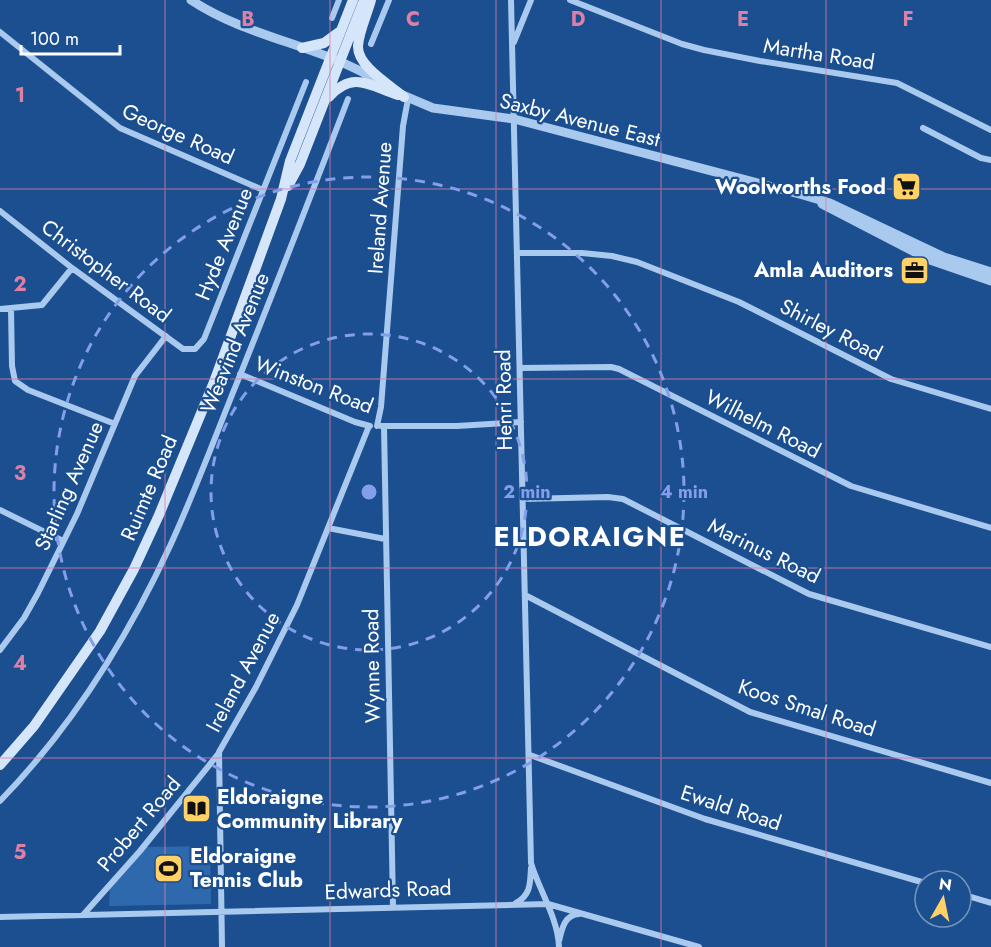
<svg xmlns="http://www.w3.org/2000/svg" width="991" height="947" font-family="Jost,sans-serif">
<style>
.pitch{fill:#2e69ad}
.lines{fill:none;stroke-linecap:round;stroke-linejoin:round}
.minor{stroke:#a9c9ee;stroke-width:6}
.tertiary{stroke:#a9c9ee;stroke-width:9}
.secondary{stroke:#d6e6fa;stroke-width:10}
.grid{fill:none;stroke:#dd80a5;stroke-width:1.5;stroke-opacity:0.55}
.ring{fill:none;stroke:#839eea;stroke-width:3;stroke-dasharray:10 8}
.labels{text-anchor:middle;stroke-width:4.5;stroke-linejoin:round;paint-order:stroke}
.street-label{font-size:21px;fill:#fff;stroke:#1b4f8f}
.poi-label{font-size:21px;font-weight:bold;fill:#fff;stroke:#1b4f8f;text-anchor:end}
.district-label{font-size:27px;font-weight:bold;letter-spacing:1.5px;fill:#fff;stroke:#1b4f8f}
.grid-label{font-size:20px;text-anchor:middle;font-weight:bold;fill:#dd80a5;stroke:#1b4f8f;stroke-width:4.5;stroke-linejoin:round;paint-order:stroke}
.centre{fill:#839eea;stroke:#1b4f8f;stroke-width:3}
.ring-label{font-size:18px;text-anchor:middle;font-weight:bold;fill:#839eea;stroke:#1b4f8f;stroke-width:4.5;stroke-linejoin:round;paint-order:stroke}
</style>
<rect width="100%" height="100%" fill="#1b4f8f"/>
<path class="pitch" d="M210,846l1,58 -102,2 1,-17 36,-42z"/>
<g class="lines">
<path class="minor" d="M511,0l20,863c8,27 27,55 28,84
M570,0l112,44 22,6 56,11 137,22 94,47
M332,18l7,-18
M0,32l120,96 143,62
M514,42l17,-42
M371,44l18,-44
M923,128l58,30 10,2
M0,211l72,57 111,81h12l9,-10 102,-257
M517,253h65l30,3 25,6 102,40 152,77 100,30
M0,309l42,-4 30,-37
M11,309l1,57 3,15 13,9 87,34
M520,368l91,-1 8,2 232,117 140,42
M240,374l115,48 15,4
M377,426l4,-19 22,-281 5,-27
M381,426h76l64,-4
M384,426l9,480
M523,499l85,-2 15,2 186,95 182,53
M0,510l63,31
M328,528l57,11
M525,595l225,117 241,71
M0,650l24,-32 14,-25 39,-79 58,-138 31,-40
M530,755l175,64 220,64
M0,801c72,-74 127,-162 170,-255 23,-50 42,-101 62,-151 40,-99 78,-197 116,-296
M961,894l30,9
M516,903c15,-8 14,-20 15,-35
M83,915l57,-64 79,-98
M0,917l548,-13 151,43
M559,941c3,-12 5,-26 20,-27
M222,947l-3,-195 37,-65 41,-82 72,-179"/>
<path class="tertiary" d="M191,0c57,38 129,45 187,81
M400,94l33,14 81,11 289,76 27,8 114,54 47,15
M822,204l108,56 61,21"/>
<path class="secondary" d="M371,0c-4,15 -12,31 -13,46 -1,20 32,39 46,51
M302,48l22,-5 15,-11
M329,97c24,-27 41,-11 69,-2
M288,186l12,-22 64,-164
M0,765l34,-39 66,-95 34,-62 25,-54 55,-133 67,-183 9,-38 63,-161"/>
</g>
<path class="grid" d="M165,0v947M330,0v947M496,0v947M661,0v947M826,0v947M0,189h991M0,379h991M0,568h991M0,758h991"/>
<g class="ring">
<circle cx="369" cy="492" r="158"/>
<circle cx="369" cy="492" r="315"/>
</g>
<defs>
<symbol id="supermarket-square" viewBox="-11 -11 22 22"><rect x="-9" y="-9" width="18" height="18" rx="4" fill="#ffd166" stroke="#1b4f8f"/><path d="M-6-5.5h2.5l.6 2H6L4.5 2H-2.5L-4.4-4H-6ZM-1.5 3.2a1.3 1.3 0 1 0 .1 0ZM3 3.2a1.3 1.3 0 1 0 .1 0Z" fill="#111"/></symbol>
<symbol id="office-square" viewBox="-11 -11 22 22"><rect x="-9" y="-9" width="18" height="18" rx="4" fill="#ffd166" stroke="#1b4f8f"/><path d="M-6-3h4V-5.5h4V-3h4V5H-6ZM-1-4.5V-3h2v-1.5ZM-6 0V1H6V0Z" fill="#111"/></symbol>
<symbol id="library-square" viewBox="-11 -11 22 22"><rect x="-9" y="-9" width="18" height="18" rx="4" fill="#ffd166" stroke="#1b4f8f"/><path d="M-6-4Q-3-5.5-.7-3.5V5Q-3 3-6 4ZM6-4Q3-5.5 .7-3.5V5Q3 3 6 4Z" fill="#111"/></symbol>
<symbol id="stadium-square" viewBox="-11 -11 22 22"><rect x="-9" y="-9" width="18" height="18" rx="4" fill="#ffd166" stroke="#1b4f8f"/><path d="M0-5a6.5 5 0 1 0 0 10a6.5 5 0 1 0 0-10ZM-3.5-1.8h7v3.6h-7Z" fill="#111"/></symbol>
</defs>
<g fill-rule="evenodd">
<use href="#supermarket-square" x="890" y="170" width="33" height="33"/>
<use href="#office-square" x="898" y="254" width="33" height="33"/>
<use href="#library-square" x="180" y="792" width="33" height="33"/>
<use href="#stadium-square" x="152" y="852" width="33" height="33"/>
</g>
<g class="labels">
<g class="street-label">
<text transform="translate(819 54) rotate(9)" y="7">Martha Road</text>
<text transform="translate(580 120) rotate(14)" y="7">Saxby Avenue East</text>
<text transform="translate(178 134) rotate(24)" y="7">George Road</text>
<text transform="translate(380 208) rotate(-86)" y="7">Ireland Avenue</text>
<text transform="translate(224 244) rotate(-68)" y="7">Hyde Avenue</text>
<text transform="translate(106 271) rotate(37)" y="7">Christopher Road</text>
<text transform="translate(831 330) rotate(27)" y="7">Shirley Road</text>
<text transform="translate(235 343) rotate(-68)" y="7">Weavind Avenue</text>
<text transform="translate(314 385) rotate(21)" y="7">Winston Road</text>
<text transform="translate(504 400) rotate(-91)" y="7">Henri Road</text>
<text transform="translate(763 424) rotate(27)" y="7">Wilhelm Road</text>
<text transform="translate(69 486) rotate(-66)" y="7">Starling Avenue</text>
<text transform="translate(149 488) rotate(-67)" y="7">Ruimte Road</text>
<text transform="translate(764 551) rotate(26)" y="7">Marinus Road</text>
<text transform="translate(372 666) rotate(-91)" y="7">Wynne Road</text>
<text transform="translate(243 672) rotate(-62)" y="7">Ireland Avenue</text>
<text transform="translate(807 708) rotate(18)" y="7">Koos Smal Road</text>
<text transform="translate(731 808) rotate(18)" y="7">Ewald Road</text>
<text transform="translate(139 824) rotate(-50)" y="7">Probert Road</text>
<text transform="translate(388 890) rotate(-2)" y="7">Edwards Road</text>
</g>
<g class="poi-label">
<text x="886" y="194">Woolworths Food</text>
<text x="893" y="277">Amla Auditors</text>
<text x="217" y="804" text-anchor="start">Eldoraigne<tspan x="217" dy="24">Community Library</tspan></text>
<text x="190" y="863" text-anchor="start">Eldoraigne<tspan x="190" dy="24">Tennis Club</tspan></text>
</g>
<g class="district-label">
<text x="590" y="546">ELDORAIGNE</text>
</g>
</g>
<g class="grid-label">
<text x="248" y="26">B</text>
<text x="413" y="26">C</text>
<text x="578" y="26">D</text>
<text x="743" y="26">E</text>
<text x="908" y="26">F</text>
<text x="20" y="102">1</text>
<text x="20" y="291">2</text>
<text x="20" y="480">3</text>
<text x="20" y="670">4</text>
<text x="20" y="859">5</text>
</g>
<circle cx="369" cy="492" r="9" class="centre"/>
<g class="ring-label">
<text x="527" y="498">2 min</text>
<text x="684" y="498">4 min</text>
</g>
<g transform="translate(943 899) rotate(9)"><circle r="28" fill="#1b4f8f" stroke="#7695bc" stroke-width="1.5"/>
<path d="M0-4.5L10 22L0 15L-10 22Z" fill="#ffd166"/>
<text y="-9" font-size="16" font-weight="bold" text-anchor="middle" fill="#ffffff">N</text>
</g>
<path d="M21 45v9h99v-9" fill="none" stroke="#ffffff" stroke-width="3"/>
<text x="30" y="45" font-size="18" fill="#ffffff" stroke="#1b4f8f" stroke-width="4.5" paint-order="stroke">100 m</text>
</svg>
